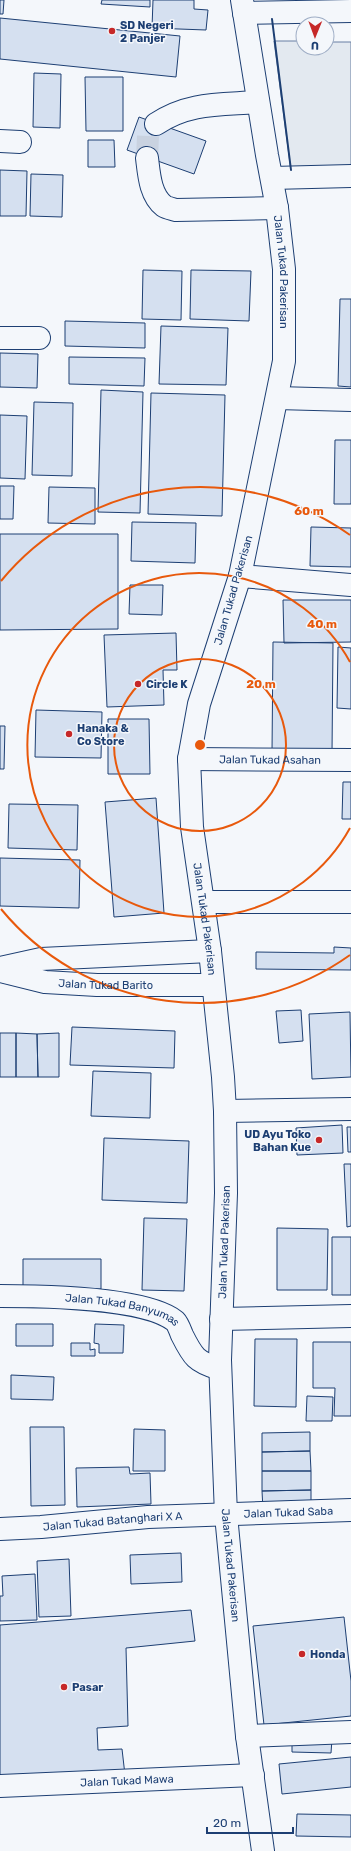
<svg xmlns="http://www.w3.org/2000/svg" width="351" height="1851" font-family="Rubik,sans-serif">
<style>
.green{fill:#e3e9f0;stroke:#687fa3}
.building{fill:#d5e0f0;stroke:#1d3f73}
.lines{fill:none;stroke-linecap:round;stroke-linejoin:round}
.minor-tunnel{stroke:#c9d2e0;stroke-width:22;stroke-dasharray:22 11;stroke-linecap:butt}
.minor-casing{stroke:#1d3f73;stroke-width:24}
.minor{stroke:#f4f7fb;stroke-width:22}
.wall{stroke:#1d3f73;stroke-width:2}
.ring{fill:none;stroke:#e8590c;stroke-width:2}
.poi-dot{fill:#c62828;stroke:#f4f7fb;stroke-width:1.5}
.labels{text-anchor:middle;stroke-width:3;stroke-linejoin:round;paint-order:stroke}
.poi-label{font-size:11px;font-weight:bold;fill:#1d3f73;stroke:#f4f7fb;text-anchor:start}
.street-label{font-size:11px;fill:#1d3f73;stroke:#f4f7fb}
.centre{fill:#e8590c;stroke:#f4f7fb;stroke-width:2}
.ring-label{font-size:12px;text-anchor:middle;font-weight:bold;fill:#e8590c;stroke:#f4f7fb;stroke-width:3;stroke-linejoin:round;paint-order:stroke}
</style>
<rect width="100%" height="100%" fill="#f4f7fb"/>
<path class="green" d="M274,41h29v7h24v-6h24v138l-59,-1z"/>
<path class="building" d="M0,0h4l-1,14h-3z
M102,0h48v7l-49,-3z
M153,0h41v9l14,1 -2,20 -54,-2z
M0,18l180,18 -4,41 -176,-18z
M34,73l27,1 -1,54 -27,-1z
M85,77h38v54h-37z
M139,117l67,24 -12,33 -67,-24z
M88,140h26l1,27h-27z
M0,170l27,1 -1,45h-26z
M31,174l32,1 -1,42 -32,-1z
M143,270l39,1 -1,49 -39,-1z
M191,270l60,1 -2,50 -59,-2z
M340,299h11v88l-13,-1z
M65,321l80,2v25l-80,-2z
M161,326l67,2 -2,57 -67,-1z
M0,353l38,1 -1,34 -37,-1z
M69,357l76,1 -1,28 -75,-2z
M101,390l42,2 -3,121 -42,-1z
M151,393l74,2 -3,121 -74,-2z
M34,402l39,1 -1,73 -40,-1z
M0,415l27,1 -2,63 -25,-1z
M335,440h16v64h-17z
M0,486h14l-1,33h-13z
M49,487l46,1v36l-47,-1z
M132,522l64,1 -1,40 -64,-2z
M311,527l40,1v39l-41,-1z
M0,534h118v95l-118,1z
M130,585h33l-1,30 -33,-1z
M283,600h68v42l-67,1z
M176,633l1,37h-14l1,35 -57,2 -3,-72z
M273,642l60,1 -1,110 -60,-1z
M338,647l13,1v61l-14,-1z
M36,710l66,2 -1,46 -66,-1z
M108,719h41l1,55h-42z
M0,726h5l-1,43h-4z
M343,782h8v37h-9z
M156,798l8,115 -50,4 -9,-115z
M9,804l69,1 -1,45 -69,-2z
M0,858l80,2 -1,48 -79,-2z
M334,947l17,1v22l-95,-1v-17l78,1z
M301,1010l2,31 -24,2 -3,-32z
M350,1012l1,65 -39,2 -3,-65z
M72,1027l103,4 -1,37 -104,-3z
M0,1033h16v44h-16z
M16,1033l21,1 1,43h-22z
M59,1033v44h-21l-1,-43z
M93,1071l58,2 -1,45 -59,-2z
M342,1125l1,28 -46,2 -1,-27z
M347,1127h4v25h-3z
M104,1138l85,3 -2,62 -85,-3z
M344,1164h7v62l-4,1z
M144,1218l43,1 -3,72 -42,-1z
M277,1228l51,1 -1,61h-50z
M332,1237h19v58h-19z
M23,1259h78v30l-78,1z
M16,1324h37v22h-37z
M95,1324l29,1 -1,28h-24v-9l-5,-1z
M255,1339h42l-1,68 -42,-1z
M313,1342h38v74h-17l1,-28h-22z
M71,1343h19v7l5,-1v7h-24z
M11,1375l43,2 -1,23 -42,-1z
M307,1396l26,1 -1,24h-26z
M30,1427h34l1,78 -34,1z
M134,1429l31,1v41h-32z
M310,1432v19l-48,1v-19z
M310,1451l1,20h-49v-19z
M129,1467l1,7 20,-1 1,31 -74,3 -1,-39z
M262,1471h49v19l-49,1z
M311,1490v19l-48,1 -1,-19z
M181,1553l1,29 -51,2 -1,-29z
M69,1559l2,57 -32,1 -2,-56z
M35,1574l2,46 -37,1v-25h3l-1,-20z
M191,1610l4,31 -69,7 2,78 -31,2 1,22 24,-1 3,26 -125,5v-155z
M344,1617l7,64v35l-87,9 -11,-99z
M292,1737l40,2 -1,14 -39,-1z
M351,1757v30l-69,7 -3,-30z
M297,1814l54,1v22l-55,-1z"/>
<g class="lines">
<path class="minor-tunnel" d="M147,158l1,-22 8,-12"/>
<defs>
<g id="minor">
<path id="s1" d="M242,0l25,155 10,53 7,61v92l-44,215 -41,128 -10,55 3,68 18,124 13,126 2,34 1,82 -6,167 6,155 21,221 16,115"/>
<path d="M244,13l107,-2"/>
<path d="M156,124c33,-22 64,-19 102,-22"/>
<path d="M0,141l20,1"/>
<path d="M147,158c2,16 3,37 17,48 3,2 9,3 12,4l101,-2"/>
<path d="M272,178l79,-2"/>
<path d="M0,338h39"/>
<path d="M277,398l74,2"/>
<path d="M240,576l111,9"/>
<path id="s2" d="M189,759l162,1"/>
<path d="M204,902h147"/>
<path d="M0,968l41,-9 169,-8"/>
<path id="s3" d="M0,971l45,11 52,3h116"/>
<path d="M225,1111l126,-2"/>
<path id="s4" d="M0,1296c40,0 145,1 175,25 3,3 5,9 7,14 11,22 14,27 38,34"/>
<path d="M221,1319l130,-3"/>
<path id="s5" d="M0,1529l41,-2 107,-10 203,-7"/>
<path d="M247,1736l104,-4"/>
<path id="s6" d="M0,1786l253,-11"/>
</g>
</defs>
<use href="#minor" class="minor-casing"/>
<use href="#minor" class="minor"/>
<path class="wall" d="M272,19l19,151"/>
</g>
<g class="ring">
<circle cx="200" cy="745" r="86"/>
<path d="M350 828A172 172 0 1 1 350 662"/>
<path d="M350 955A258 258 0 0 1 1 909M1 581A258 258 0 0 1 350 535"/>
</g>
<g class="poi-dot">
<circle cx="112" cy="31" r="4"/>
<circle cx="138" cy="684" r="4"/>
<circle cx="69" cy="734" r="4"/>
<circle cx="319" cy="1140" r="4"/>
<circle cx="302" cy="1654" r="4"/>
<circle cx="64" cy="1687" r="4"/>
</g>
<g class="labels">
<g class="poi-label">
<text x="120" y="29">SD Negeri<tspan x="120" dy="13">2 Panjer</tspan></text>
<text x="146" y="688">Circle K</text>
<text x="77" y="732">Hanaka &amp;<tspan x="77" dy="13">Co Store</tspan></text>
<text x="311" y="1138" text-anchor="end">UD Ayu Toko<tspan x="311" dy="13">Bahan Kue</tspan></text>
<text x="310" y="1658">Honda</text>
<text x="72" y="1691">Pasar</text>
</g>
<g class="street-label">
<text dy="4" stroke="none"><textPath href="#s1" startOffset="275">Jalan Tukad Pakerisan</textPath></text>
<text transform="translate(233 590) rotate(-74)" y="4">Jalan Tukad Pakerisan</text>
<text dy="4" stroke="none"><textPath href="#s2" startOffset="81">Jalan Tukad Asahan</textPath></text>
<text dy="4" stroke="none"><textPath href="#s1" startOffset="935">Jalan Tukad Pakerisan</textPath></text>
<text dy="4" stroke="none"><textPath href="#s3" startOffset="107">Jalan Tukad Barito</textPath></text>
<text transform="translate(224 1242) rotate(-88)" y="4">Jalan Tukad Pakerisan</text>
<text dy="4" stroke="none"><textPath href="#s4" startOffset="124">Jalan Tukad Banyumas</textPath></text>
<text dy="4" stroke="none"><textPath href="#s5" startOffset="289">Jalan Tukad Saba</textPath></text>
<text dy="4" stroke="none"><textPath href="#s5" startOffset="113">Jalan Tukad Batanghari X A</textPath></text>
<text dy="4" stroke="none"><textPath href="#s1" startOffset="1583">Jalan Tukad Pakerisan</textPath></text>
<text dy="4" stroke="none"><textPath href="#s6" startOffset="127">Jalan Tukad Mawa</textPath></text>
</g>
</g>
<circle cx="200" cy="745" r="6" class="centre"/>
<g class="ring-label">
<text x="309" y="515">60 m</text>
<text x="322" y="628">40 m</text>
<text x="261" y="688">20 m</text>
</g>
<g transform="translate(315 36) rotate(181)"><circle r="19" fill="#f4f7fb" stroke="#9eadc5"/>
<path d="M0-3L7 15L0 10L-7 15Z" fill="#c62828"/>
<text y="-6" font-size="11" font-weight="bold" text-anchor="middle" fill="#1d3f73">U</text>
</g>
<path d="M207 1827v6h86v-6" fill="none" stroke="#1d3f73" stroke-width="2"/>
<text x="213" y="1827" font-size="12" fill="#1d3f73" stroke="#f4f7fb" stroke-width="3" paint-order="stroke">20 m</text>
</svg>
